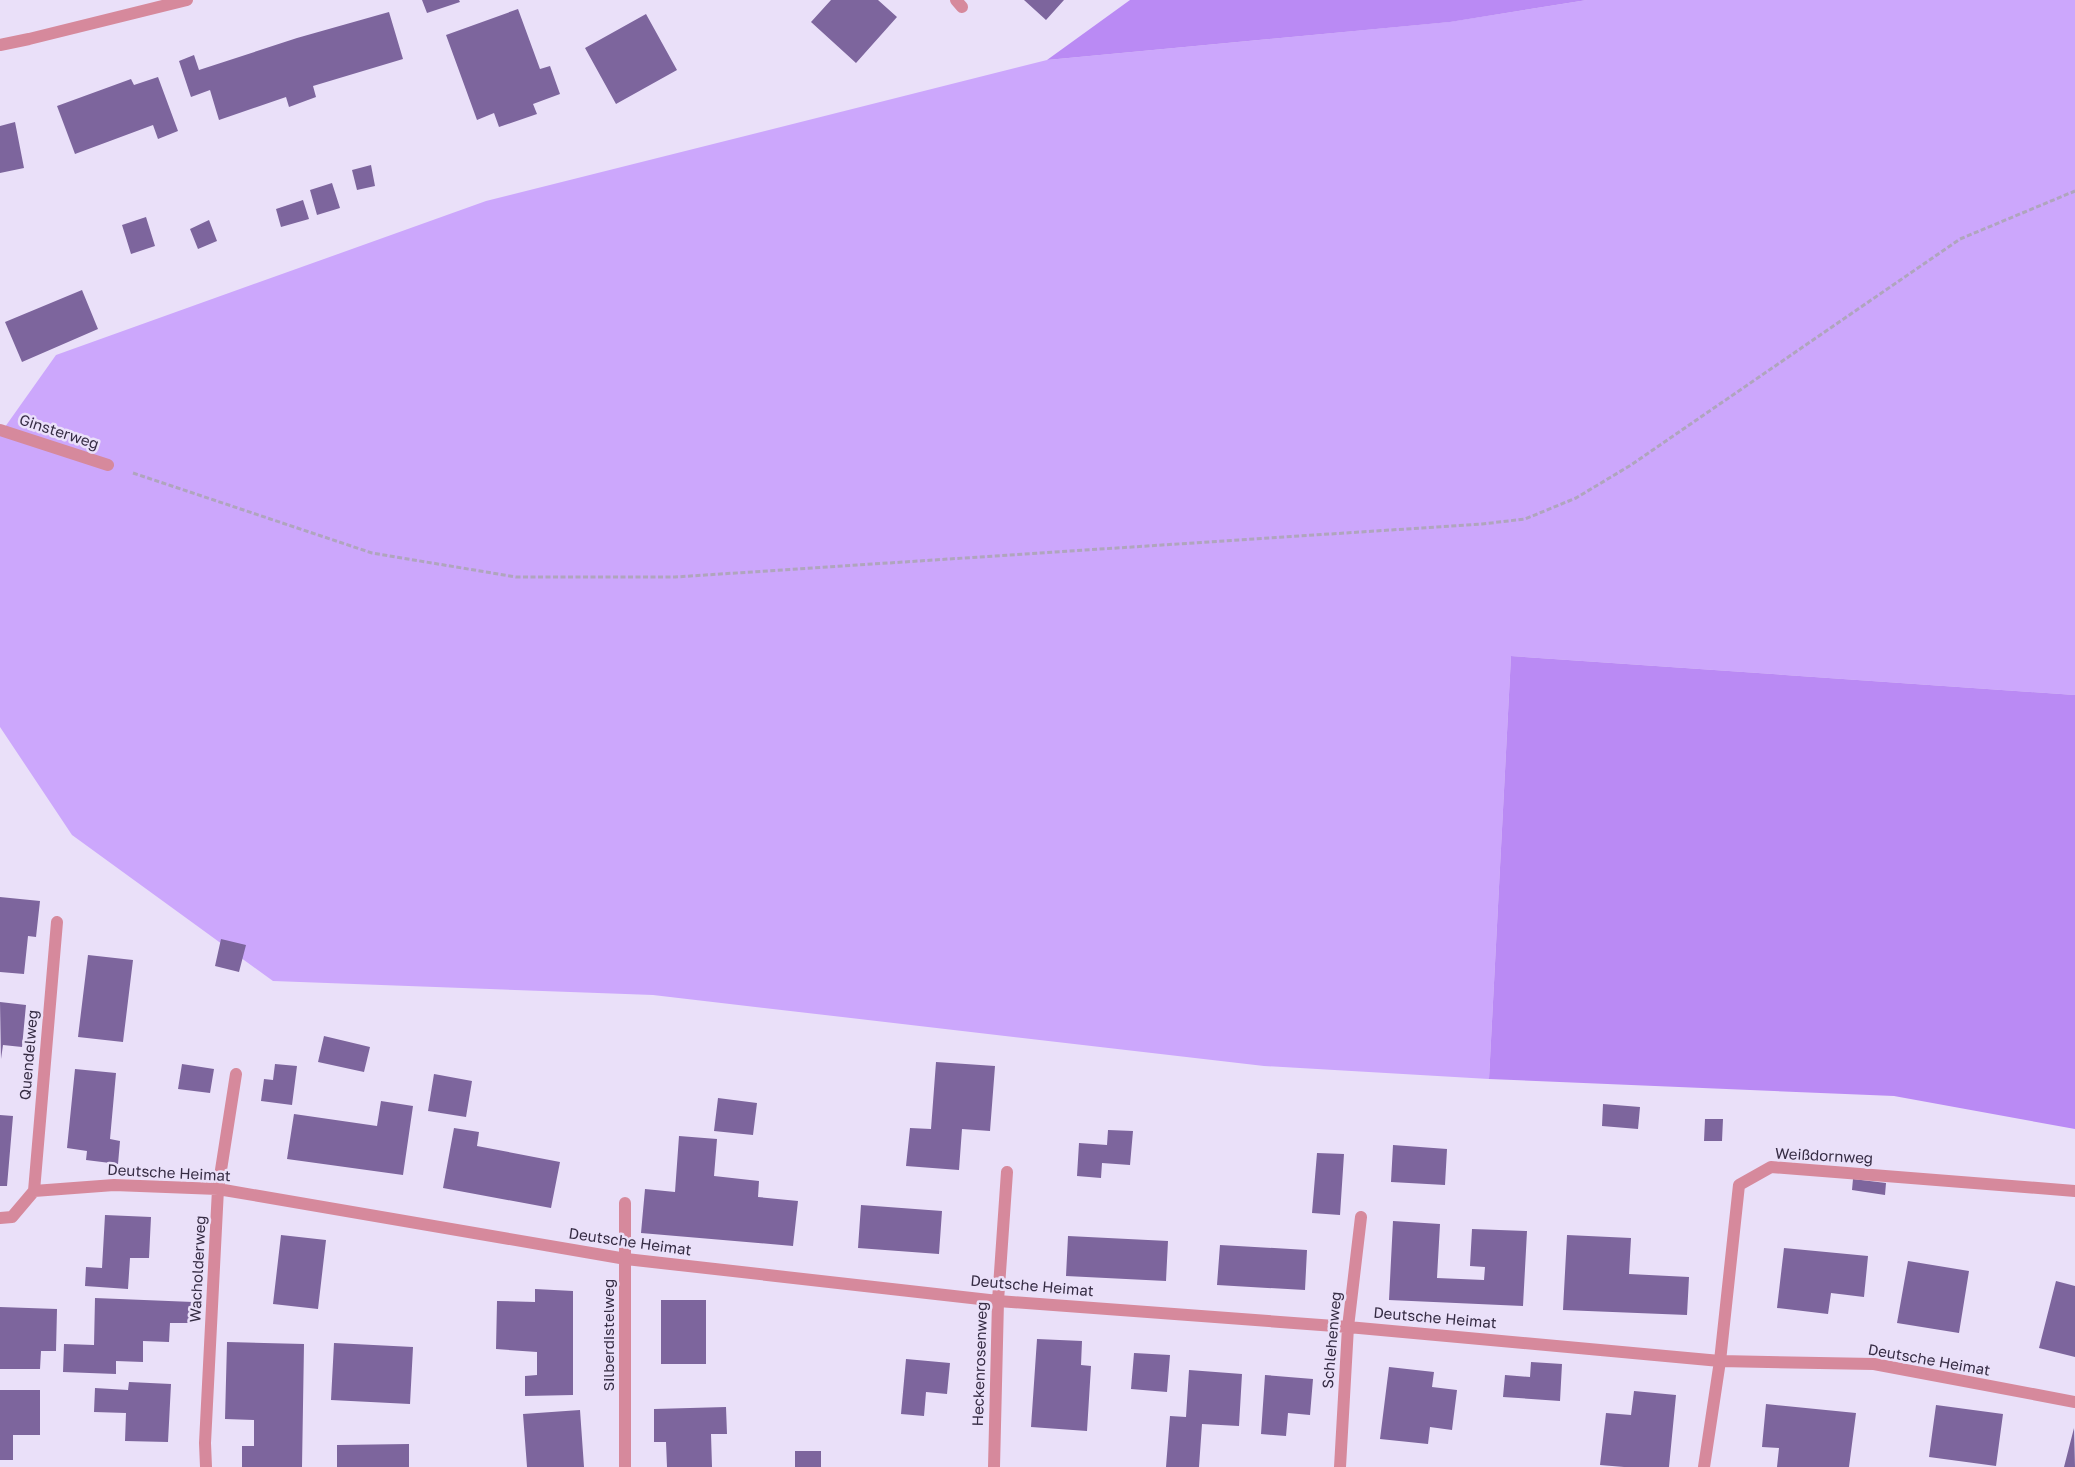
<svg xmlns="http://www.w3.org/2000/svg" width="2075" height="1467" font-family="'Golos Text',sans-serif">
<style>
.green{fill:#cca7fc}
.forest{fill:#ba8af4}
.building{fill:#7d659d}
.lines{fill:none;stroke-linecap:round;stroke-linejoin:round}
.path{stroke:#afa5bd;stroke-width:3;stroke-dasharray:5 2.5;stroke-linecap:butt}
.minor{stroke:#d6899c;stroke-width:12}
.labels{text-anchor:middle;stroke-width:5;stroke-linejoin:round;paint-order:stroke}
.street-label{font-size:15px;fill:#362c44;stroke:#eae0f9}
</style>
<rect width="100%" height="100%" fill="#eae0f9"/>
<path class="green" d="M1587,0h488v695l-564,-39 -22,423 -225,-13 -611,-71 -380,-14 -201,-146 -72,-108v-293l56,-79 430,-154 561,-141 402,-38z"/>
<path class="forest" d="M1130,0h457l-137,22 -403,38z
M1511,656l564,39v434l-181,-33 -405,-17z"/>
<path class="building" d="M422,0h37l1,2 -33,11z
M831,0h47l19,17 -41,46 -45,-41z
M1024,0h40l-18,20z
M518,9l22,60 10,-3 10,28 -27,10 4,10 -38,13 -5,-14 -17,7 -31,-85z
M389,12l14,47 -90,27 3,11 -27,10 -3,-10 -67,23 -9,-30 -19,7 -12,-36 15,-6 5,15 98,-32z
M646,14l31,56 -61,34 -31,-56z
M158,77l20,54 -20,8 -5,-14 -78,29 -18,-48 74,-27 3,6z
M15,122l9,46 -24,5v-47z
M371,165l4,21 -18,4 -5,-20z
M332,183l8,25 -23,7 -7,-25z
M303,200l6,19 -28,8 -5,-18z
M146,217l9,29 -24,8 -9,-29z
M209,220l8,21 -19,8 -8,-20z
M82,290l16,39 -76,33 -17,-40z
M0,897l40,4 -4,36 -8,-1 -4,38 -24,-2z
M221,939l25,6 -7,27 -24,-6z
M88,955l45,5 -10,82 -45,-5z
M0,1002l26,3 -4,42 -19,-2 -2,14z
M324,1036l46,11 -6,25 -46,-10z
M936,1062l59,4 -5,65 -28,-2 -3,41 -53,-4 4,-38 21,1z
M182,1064l32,5 -4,24 -32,-4z
M275,1064l22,2 -5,39 -31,-4 3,-22 9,1z
M75,1069l41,4 -6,66 10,2 -2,23 -32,-4 1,-9 -20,-3z
M434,1074l38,7 -6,36 -38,-6z
M718,1098l39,5 -4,32 -39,-4z
M381,1101l32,5 -10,69 -116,-16 7,-45 83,12z
M1603,1104l37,3 -2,22 -36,-3z
M0,1115l13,1 -6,70h-7z
M1705,1119h18l-1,22h-18z
M454,1128l25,4 -2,14 83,16 -9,46 -108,-20z
M1108,1130l25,1 -3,34 -28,-2 -1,15 -24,-2 2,-33 28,2z
M679,1136l38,3 -3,37 45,5 -1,16 40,4 -5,45 -152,-13 4,-44 30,3z
M1393,1145l54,4 -2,36 -54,-3z
M1317,1153l27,1 -4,61 -28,-2z
M1853,1179l33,4 -1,12 -33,-5z
M861,1205l81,6 -3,43 -81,-6z
M105,1215l46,2 -2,41h-19l-2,31 -43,-3 1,-19 16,1z
M1393,1221l47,3 -3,54 47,2 1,-13 -15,-1 2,-37 55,2 -4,75 -134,-6z
M281,1235l45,5 -8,69 -45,-5z
M1567,1235l64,3 -2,36 60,3 -2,38 -124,-5z
M1068,1236l100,5 -2,40 -100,-5z
M1220,1245l87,5 -2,40 -88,-5z
M1784,1248l84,8 -4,41 -33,-4 -3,21 -51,-6z
M1908,1261l61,10 -10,62 -62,-10z
M2056,1281l19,5v71l-36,-9z
M535,1289l38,2v104l-48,1v-20l12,-1v-23l-41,-3 1,-48 38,1z
M95,1298l98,4v21h-23l-1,19 -26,-1v21l-27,-1v13l-53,-2 1,-28 30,1z
M661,1300h45v64h-45z
M0,1307l57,2 -1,42h-15l-1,18h-40z
M1037,1339l45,2 -1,24 10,1 -4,65 -56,-4z
M227,1342l77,2 -2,123h-60v-21h12v-26l-29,-1z
M334,1343l79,4 -3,57 -79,-4z
M1134,1353l36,2 -3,37 -36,-3z
M906,1359l44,4 -3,31 -21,-2 -2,24 -23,-2z
M1531,1362l31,2 -2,37 -57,-4 2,-22 25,2z
M1389,1367l45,5 -2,15 25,3 -5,40 -22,-3 -2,17 -48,-5z
M1189,1370l53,4 -3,52 -37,-2 -3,43h-33l4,-51 16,1z
M1265,1375l48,4 -3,36 -22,-2 -2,23 -25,-2z
M129,1382l42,2 -3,58 -43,-1 1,-28 -32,-1 1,-24 33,2z
M0,1390h40v45h-27v25h-13z
M1634,1391l42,4 -7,72h-45l-24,-2 6,-52 25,2z
M1766,1404l90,9 -7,54h-72l2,-19 -17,-1z
M1936,1405l67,9 -7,52 -67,-9z
M726,1407l1,27h-16l1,33h-45l-1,-25h-12v-33z
M580,1410l4,57h-57l-4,-53z
M2074,1428l1,39h-11z
M409,1444v23h-72v-22z
M795,1451h26v16h-26z"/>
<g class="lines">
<path class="path" d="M133,473l239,80 144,24h159l807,-53 43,-5 51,-21 55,-33 329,-226 115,-48"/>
<path class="minor" d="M956,0l6,7
M0,45l29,-6 158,-39
M0,430l108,35
M34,1191l23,-269
M0,1218l12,-1 22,-26 80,-6 104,4 408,70 372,42 350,26 372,34 154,3 201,38
M206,1467l-1,-24 13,-254 18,-115
M625,1467v-264
M994,1467l4,-166 9,-129
M1340,1467l8,-140 13,-110
M1704,1467l16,-106 19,-176 32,-18 304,24"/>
</g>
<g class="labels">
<g class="street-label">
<text transform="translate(59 432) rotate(18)" y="5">Ginsterweg</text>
<text transform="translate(29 1055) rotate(-85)" y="5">Quendelweg</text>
<text transform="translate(1824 1156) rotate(3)" y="5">Weißdornweg</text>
<text transform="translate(169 1173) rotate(3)" y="5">Deutsche Heimat</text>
<text transform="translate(630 1242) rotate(8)" y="5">Deutsche Heimat</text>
<text transform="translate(198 1269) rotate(-87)" y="5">Wacholderweg</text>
<text transform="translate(1032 1286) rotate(5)" y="5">Deutsche Heimat</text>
<text transform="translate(1435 1318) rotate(5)" y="5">Deutsche Heimat</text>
<text transform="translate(609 1335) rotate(-90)" y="5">Silberdistelweg</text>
<text transform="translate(1332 1340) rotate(-85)" y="5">Schlehenweg</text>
<text transform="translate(1929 1360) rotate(10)" y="5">Deutsche Heimat</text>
<text transform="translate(980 1364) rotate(-88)" y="5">Heckenrosenweg</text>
</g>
</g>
</svg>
